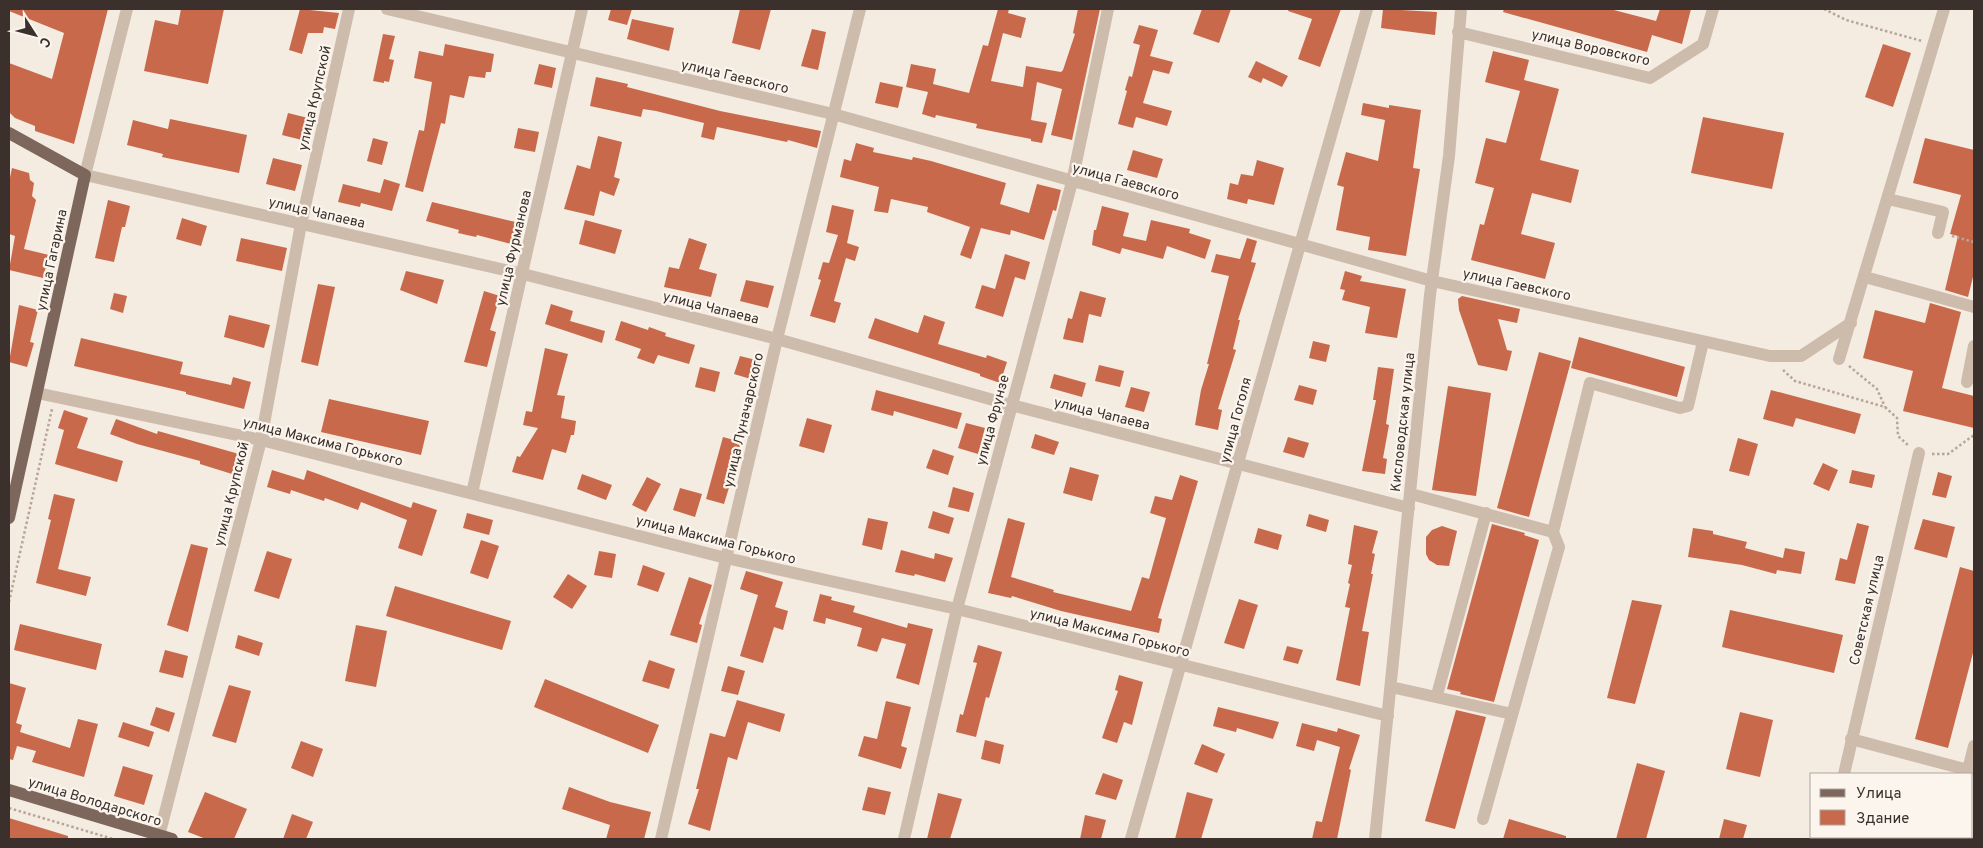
<svg xmlns="http://www.w3.org/2000/svg" width="1983" height="848" font-family="Overpass,sans-serif">
<style>
.building{fill:#c8694b}
.lines{fill:none;stroke-linecap:round;stroke-linejoin:round}
.path{stroke:#b9a596;stroke-width:2.5;stroke-dasharray:2.5 2.5;stroke-linecap:butt}
.minor{stroke:#cdbbac;stroke-width:12}
.major{stroke:#7d675c;stroke-width:12}
.labels{text-anchor:middle;stroke-width:4.5;stroke-linejoin:round;paint-order:stroke}
.street-label{font-size:14px;fill:#3b302b;stroke:#fbf5ee}
</style>
<rect width="100%" height="100%" fill="#f4ebe1"/>
<path class="building" d="M9,9h99l-34,135 -39,-13v-5l-20,-8 -6,-6v-49l43,16 12,-46 -55,-22z
M181,9h43l-16,75 -64,-13 11,-51 23,5z
M300,9l39,4 -4,16 -11,-2 -1,6h-15l-6,21 -13,-4z
M611,9h21l-5,16 -19,-5z
M740,9h31l-11,41 -28,-7z
M998,9h11l-1,4 18,5 -5,20 -18,-5 -12,48 32,6 3,-21 35,6 2,-2 12,-36 -2,-1 5,-24h22l-28,131 -21,-5 11,-46 -25,-7 -6,38 16,3 -5,20 -11,-2v-2l-55,-11 1,-4 -41,-9 -1,3 -13,-4 6,-22 -22,-5 5,-23 25,5 -3,15 36,9 14,-48 5,1z
M1202,9h29l-12,34 -26,-9z
M1289,9h52l-21,58 -22,-8 14,-40 -24,-8z
M1383,9l54,3 -2,23 -54,-7z
M1504,9h106l46,12 4,-12h31l-9,35 -30,-9 -5,17 -144,-40z
M632,19l42,9 -5,23 -42,-12z
M1139,25l19,5 -8,26 23,6 -4,12 -16,-4 -10,33 29,8 -5,15 -31,-9 -3,11 -15,-4 9,-33 -2,-1 4,-14 3,1 8,-32 -7,-2z
M812,29l14,3 -8,38 -17,-4z
M383,34l12,2 -6,23 5,1 -5,22 -5,-1v2l-11,-2z
M445,44l49,10 -3,18h-5l-1,6 -16,-2 -5,22 -14,-3 -5,29 -4,-1 -18,69 -18,-5 14,-57 5,1 8,-49 -18,-4 5,-27 24,5z
M1883,44l28,9 -18,54 -28,-10z
M1493,51l36,9 -5,20 35,9 -19,71 39,10 -8,33 -39,-10 -11,41 34,9 -10,36 -74,-19 9,-36 4,1 10,-37 -19,-5 11,-45 20,5 14,-52 -35,-9z
M1256,61l32,15 -6,11 -19,-9 -2,5 -13,-6z
M539,64l17,4 -4,20 -18,-4z
M596,77l32,7 -1,3 93,24 101,20 -4,17 -29,-8 -1,2 -70,-15 -3,13 -13,-3 3,-14 -48,-12 -13,-2 -2,8 -51,-11z
M880,82l23,5 -5,21 -23,-5z
M1363,103l26,5v-3l32,5 -8,58 7,1 -14,87 -38,-6 2,-13 -34,-7 8,-43 -7,-2 9,-33 32,9 7,-41 -24,-5z
M288,113l24,6 -6,22 -24,-6z
M1703,117l81,16 -12,56 -81,-16z
M170,119l77,16 -8,38 -77,-16 1,-3 -36,-9 6,-25 35,9z
M518,128l21,4 -4,20 -21,-4z
M598,136l24,6 -8,35 6,2 -6,17 -14,-5 -6,25 -30,-7 13,-44 13,4z
M373,138l15,4 -6,23 -15,-4z
M1925,138l49,12v123l-6,24 -23,-7 13,-54 -8,-2 11,-39 -48,-12z
M856,143l18,5 -1,4 39,8 1,-3 18,4 75,22 -6,21 29,9 8,-29 24,6 -5,21 -3,-1 -9,30 -33,-10 -1,5 -29,-7 -10,31 -11,-4 10,-28 -43,-15 1,-5 -37,-8 -3,14 -14,-2 5,-24 -39,-10 4,-18 7,2z
M1133,150l30,9 -6,19 -30,-8z
M273,158l29,7 -7,26 -29,-7z
M1257,160l27,8 -10,37 -26,-6 -1,5 -20,-5 3,-16 8,2 3,-11 12,2z
M12,168l17,5 1,7 4,3 -2,13 4,4 -12,49 25,6 -6,23 -34,-8 6,-34 -6,-2v-52z
M384,179l16,5 -8,27 -31,-8 -1,4 -22,-5 5,-18 37,9z
M108,200l22,6 -5,21h-3l-8,35 -19,-4z
M432,202l92,22 -6,22 -41,-11 -1,2 -18,-4 1,-3 -33,-9z
M832,205l22,5 -7,33 12,4 -4,14 -9,-3 -12,43 7,2 -6,20 -25,-7 11,-36 -3,-1 5,-17 6,1 9,-28 -12,-3z
M1102,206l27,7 -6,23 23,5 5,-21 39,9 -1,4 22,7 -6,19 -38,-13 -4,13 -41,-11 -2,6 -28,-9 2,-15h2z
M182,218l25,8 -6,20 -25,-7z
M585,220l37,10 -7,24 -36,-10z
M241,238l46,10 -5,23 -46,-10z
M689,238l18,6 -8,25 18,5 -6,23 -47,-10 5,-20 10,2z
M1247,238l10,3 -6,21 5,1 -18,57h2l-7,29 3,1 -18,59 4,1 -4,20 -23,-5 6,-35 8,-26h-2l22,-88 -18,-4 5,-18 24,5z
M1005,254l25,8 -5,18 -10,-3 -12,40 -28,-9 7,-23 13,4z
M406,271l38,9 -7,24 -37,-14z
M1345,271l17,5 -2,5 46,8 -9,49 -32,-5 5,-26 -28,-7 3,-10 -5,-1z
M746,280l28,6 -6,22 -28,-7z
M318,284l17,3 -17,79 -17,-4z
M484,291l16,5 -10,34 6,2 -9,35 -23,-5z
M1080,291l26,7 -5,19 -12,-3 -6,29 -20,-4 5,-21 4,1z
M114,293l13,3 -4,17 -13,-4z
M1462,296l58,13 -3,14 -19,-4 9,31 5,1 -5,20 -29,-6 -19,-55 -1,-11z
M1930,303l31,9 -19,76 32,8v32l-71,-17 10,-40 -50,-13 12,-48 50,13z
M551,304l22,7 -3,10 35,10 -3,12 -57,-19z
M19,305l19,5 -8,32 4,1 -7,24 -18,-5z
M229,315l41,10 -6,23 -40,-11z
M924,315l21,7 -7,22 48,14 1,-3 20,7 -7,21 -20,-7v-2l-112,-36 7,-20 43,15z
M621,321l27,9 1,-3 17,6 -1,3 30,9 -6,19 -31,-9 -4,9 -17,-6 4,-9 -26,-9z
M1579,337l106,30 -8,30 -106,-29z
M81,338l102,24 -3,12 51,11 2,-8 18,5 -7,27 -58,-15v-2l-112,-26z
M1313,341l17,4 -4,17 -17,-4z
M545,348l23,6 -11,41 8,1 -4,22 15,3 -2,14h-3l-5,18 -14,-4 -9,31 -31,-8 5,-16 3,1 18,-29 -15,-3 3,-14 6,1z
M1539,352l32,9 -42,156 -32,-9z
M740,356l20,5 -6,19 -20,-6z
M1099,365l25,6 -4,16 -25,-6z
M700,367l20,5 -5,20 -20,-5z
M1378,367l16,2 -8,55 3,1 -6,33 4,1 -2,15 -23,-3 14,-71h-3z
M1054,374l32,9 -4,14 -32,-9z
M1299,385l18,5 -4,15 -19,-5z
M1448,386l43,7 -15,103 -44,-6z
M1131,387l19,5 -6,20 -19,-5z
M876,390l86,23 -5,16 -63,-18 -1,5 -22,-6z
M1771,390l90,24 -6,20 -59,-16 -3,9 -30,-8z
M329,399l100,22 -8,34 -100,-23z
M64,410l24,8 -11,30 46,13 -6,21 -62,-18 9,-34 -6,-2z
M807,418l25,7 -8,28 -25,-7z
M116,419l41,15 1,-3 81,23 -7,20 -32,-10v-3l-63,-17 -27,-10z
M966,423l19,5 -7,26 -20,-6z
M1035,434l24,8 -5,13 -23,-7z
M723,437l18,5 -12,39h2l-7,23 -18,-5z
M1288,437l21,6 -5,15 -21,-6z
M1738,438l20,6 -9,32 -20,-5z
M933,449l21,7 -6,19 -22,-7z
M1823,463l15,7 -9,21 -16,-7z
M1070,467l29,8 -7,26 -29,-8z
M272,470l32,10 3,-10 104,38 2,-6 24,8 -15,46 -24,-8 9,-28 -46,-18 -3,8 -33,-12 -1,3 -33,-11 -1,4 -23,-7z
M1852,470l23,5 -3,13 -23,-5z
M1938,472l14,4 -6,22 -14,-3z
M582,474l30,11 -6,15 -29,-11z
M1180,475l18,6 -40,137 4,1 -3,14 -98,-22 -49,-15 -1,2 -23,-5 20,-75 17,5 -14,54 43,13 -1,2 78,19 11,-34 7,2 17,-61 -16,-5 5,-17 17,4z
M647,477l14,7 -15,28 -14,-7z
M953,487l21,6 -5,19 -21,-5z
M680,488l22,6 -7,23 -22,-7z
M54,494l21,5 -17,70 33,8 -5,19 -50,-13 15,-63 -3,-1z
M933,511l21,7 -5,16 -21,-6z
M467,513l26,7 -4,15 -26,-7z
M1309,514l20,6 -3,12 -20,-6z
M868,518l20,4 -6,28 -20,-5z
M1923,519l32,8 -8,31 -33,-9z
M1857,523l12,3 -14,58 -20,-4 5,-22 7,2z
M1492,524l33,9 -1,2 15,5 -45,162 -34,-8 1,-2 -14,-3z
M1354,525l24,6 -6,22 3,1 -4,20h2l-11,57 7,1 -9,54 -24,-6 14,-72 -5,-1 5,-23 -2,-1 4,-18 -4,-1z
M1442,526l15,5 -8,35 -12,-1 -8,-5 -3,-6v-17l6,-7z
M1258,528l24,7 -4,15 -24,-7z
M1693,528l20,3v3l34,8 -2,6 38,10 2,-10 20,4 -4,22 -24,-4 -1,4 -34,-9 -54,-8z
M481,540l18,6 -11,33 -18,-6z
M191,544l17,4 -20,84 -21,-7z
M901,550l33,9 1,-6 18,5 -8,24 -30,-8 -1,2 -19,-4z
M267,551l25,8 -13,40 -25,-8z
M599,551l17,3 -4,24 -18,-3z
M643,565l22,8 -7,19 -21,-7z
M1960,567l14,4v78l-26,99 -33,-9z
M746,571l37,11 -8,25 13,4 -5,19 -9,-3 -11,36 -23,-7 18,-61 -18,-6z
M568,574l19,12 -15,23 -19,-12z
M689,577l23,8 -13,39 3,1 -5,18 -27,-8z
M395,586l116,35 -9,29 -116,-34z
M820,594l12,3 -1,3 24,6 -2,6 54,16 1,-5 25,6 -14,56 -23,-7 10,-34 -24,-6 -5,14 -20,-6 5,-18 -36,-10 -1,6 -12,-3z
M1239,599l19,6 -14,44 -20,-6z
M1632,600l30,5 -27,99 -28,-6z
M1730,610l113,25 -9,38 -112,-26z
M20,624l82,20 -6,26 -82,-20z
M356,625l31,6 -11,56 -31,-6z
M238,635l25,8 -4,13 -24,-8z
M978,645l24,7 -13,46 -3,-1 -10,40 -20,-5 4,-18 3,1 14,-52 -4,-1z
M1287,646l16,4 -5,14 -15,-4z
M165,650l23,6 -5,22 -24,-6z
M649,660l26,9 -6,20 -27,-8z
M728,666l17,5 -7,24 -17,-4z
M1119,675l24,7 -11,43 -8,-3 -7,21 -15,-5 16,-47 -3,-1z
M545,679l114,46 -11,28 -114,-46z
M9,683l17,5 -10,35 6,2 -2,7 50,16 8,-29 20,5 -14,53 -52,-15 4,-11 -19,-5 -4,14 -4,-1z
M229,685l22,6 -15,52 -24,-7z
M737,700l48,14 -5,18 -32,-10 -11,38 -9,-3 -18,74 -22,-7 11,-35h-3l14,-56 15,4z
M886,701l25,6 -10,39 6,2 -6,21 -43,-13 6,-20 13,3z
M156,707l19,6 -6,19 -19,-7z
M1218,707l61,15 -6,17 -36,-11 -1,4 -23,-6z
M1456,710l30,7 -31,112 -30,-8z
M1740,712l33,8 -13,57 -34,-8z
M123,722l31,10 -5,15 -31,-10z
M1302,723l35,9 1,-4 22,7 -11,34 2,1 -14,69h-25l4,-18 6,1 18,-75 -23,-7 -3,11 -18,-5z
M985,740l19,5 -4,19 -19,-5z
M301,741l22,8 -10,28 -22,-9z
M1202,744l23,10 -8,19 -23,-9z
M1637,763l28,8 -19,68h-30z
M123,766l30,9 -9,30 -30,-9z
M1103,773l20,7 -7,20 -21,-6z
M569,787l41,15 41,10 -7,27h-38l4,-14 -48,-16z
M868,787l23,5 -6,23 -23,-5z
M205,792l42,17 -13,30h-28l-18,-7z
M1187,792l26,7 -12,40h-26z
M938,793l24,6 -12,40h-23z
M292,814l21,8 -7,17h-23z
M1085,815l21,5 -5,19h-21z
M9,818l59,18v3h-59z
M1509,819l57,17v3h-63z
M1724,819l23,6 -4,14h-24z"/>
<g class="lines">
<path class="path" d="M1824,9l22,11 76,21
M1952,236l22,6
M1849,366l28,23 8,18
M1783,370l12,11 90,26 12,11 1,18 11,10
M1932,454h16l26,-19
M9,602l43,-193
M9,808l104,31"/>
<path class="minor" d="M127,9l-42,166 438,99 254,65 234,66 398,103
M387,9l446,105 599,167 338,75h31l50,-33
M1458,32l192,46 53,-34 10,-35
M1888,199l55,13 -5,21
M1865,277l109,30
M1839,359l105,-350
M1967,382l7,-36
M37,393l224,47 465,118 231,51 431,107
M472,493l110,-484
M1411,494l142,38
M1391,687l121,27
M1437,695l49,-182
M1851,739l117,31 6,-24
M1844,774l75,-321
M1483,819l76,-272 -6,-15 37,-149 90,25 8,-2 15,-64
M159,836l102,-396 40,-216 48,-215
M661,839l116,-500 83,-330
M904,839l53,-230 115,-427 36,-173
M1131,839l236,-830
M1375,839l55,-544 19,-139 12,-147
M1831,839l1,-2"/>
<path class="major" d="M9,133l76,42 -76,343
M9,790l163,49"/>
</g>
<g class="labels">
<g class="street-label">
<text transform="translate(1591 47) rotate(13)" y="5">улица Воровского</text>
<text transform="translate(735 76) rotate(13)" y="5">улица Гаевского</text>
<text transform="translate(314 98) rotate(-77)" y="5">улица Крупской</text>
<text transform="translate(1126 181) rotate(15)" y="5">улица Гаевского</text>
<text transform="translate(317 212) rotate(13)" y="5">улица Чапаева</text>
<text transform="translate(513 248) rotate(-77)" y="5">улица Фурманова</text>
<text transform="translate(51 260) rotate(-78)" y="5">улица Гагарина</text>
<text transform="translate(1517 284) rotate(12)" y="5">улица Гаевского</text>
<text transform="translate(711 307) rotate(14)" y="5">улица Чапаева</text>
<text transform="translate(1102 413) rotate(14)" y="5">улица Чапаева</text>
<text transform="translate(743 420) rotate(-77)" y="5">улица Луначарского</text>
<text transform="translate(992 420) rotate(-75)" y="5">улица Фрунзе</text>
<text transform="translate(1235 420) rotate(-75)" y="5">улица Гоголя</text>
<text transform="translate(1402 422) rotate(-84)" y="5">Кисловодская улица</text>
<text transform="translate(323 441) rotate(14)" y="5">улица Максима Горького</text>
<text transform="translate(231 494) rotate(-76)" y="5">улица Крупской</text>
<text transform="translate(716 539) rotate(14)" y="5">улица Максима Горького</text>
<text transform="translate(1866 610) rotate(-77)" y="5">Советская улица</text>
<text transform="translate(1110 632) rotate(14)" y="5">улица Максима Горького</text>
<text transform="translate(95 801) rotate(17)" y="5">улица Володарского</text>
</g>
</g>
<rect width="1983" height="848" fill="none" stroke="#3b302b" stroke-width="20"/>
<rect x="1810" y="773" width="162" height="65" fill="#fbf5ee" stroke="#aea6a0"/>
<rect x="1820" y="789" width="25" height="8" fill="#7d675c" stroke="#aea6a0"/>
<text x="1856" y="798" font-size="15" fill="#3b302b">Улица</text>
<rect x="1820" y="810" width="25" height="15" fill="#c8694b" stroke="#aea6a0"/>
<text x="1856" y="823" font-size="15" fill="#3b302b">Здание</text>
<g transform="translate(35 35) rotate(126)" stroke="#fbf5ee" stroke-width="4" paint-order="stroke">
<path d="M0-4L9 19L0 12L-9 19Z" fill="#3b302b"/>
<text y="-8" font-size="14" font-weight="bold" text-anchor="middle" fill="#3b302b">С</text>
</g>
</svg>
